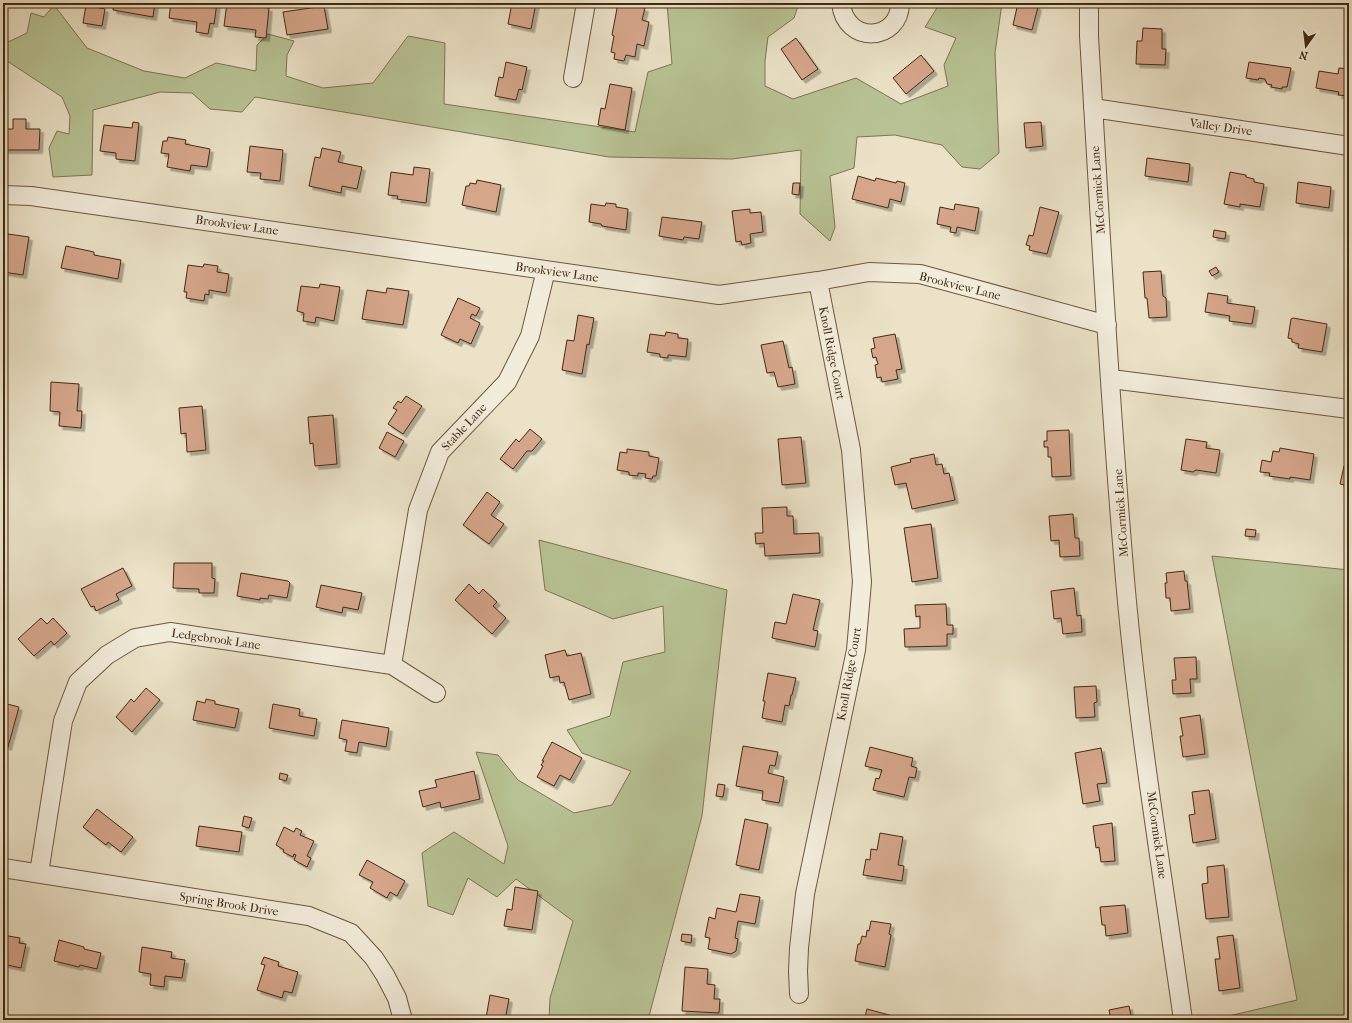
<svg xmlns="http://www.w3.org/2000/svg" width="1352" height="1023" font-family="'IM FELL French Canon',serif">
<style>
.green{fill:#b8c395;stroke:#7e7652}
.building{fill:#d6a68b;stroke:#432a10;filter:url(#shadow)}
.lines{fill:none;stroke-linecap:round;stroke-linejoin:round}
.street-casing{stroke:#6d583e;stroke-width:20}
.street{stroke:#f2ecdb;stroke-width:18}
.labels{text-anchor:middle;stroke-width:3;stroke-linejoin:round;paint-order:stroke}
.street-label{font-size:12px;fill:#432a10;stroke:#f2ecdb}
</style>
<defs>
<filter id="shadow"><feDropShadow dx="3.5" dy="3.5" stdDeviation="0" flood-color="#0004"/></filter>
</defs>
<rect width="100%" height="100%" fill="#ebe2c7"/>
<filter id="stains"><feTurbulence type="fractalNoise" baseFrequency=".005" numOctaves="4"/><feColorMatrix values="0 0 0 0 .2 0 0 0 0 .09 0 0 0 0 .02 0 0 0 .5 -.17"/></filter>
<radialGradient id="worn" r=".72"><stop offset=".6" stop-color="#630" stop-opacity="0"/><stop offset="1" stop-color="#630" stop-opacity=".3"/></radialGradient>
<path class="green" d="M667,3h132l-5,15 -26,19 -3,24v25l28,13 63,-21 45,26 47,-18 -4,-21 12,-27 -31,-11 15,-24h62l-7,50 4,100 -19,16 -18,-2 -20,-22 -47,-10 -38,2 -3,31 -24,8 5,51 -5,14 -30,-27 1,-64 -69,9 -123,-2 -354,-60 -13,15 -32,-3 -18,-16 -32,-1 -67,18 -1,65 -39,2 -4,-29 8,-17 12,3 1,-18 -8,-19 -58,-38 2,-16 21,-10 4,-20 13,4 10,-12 33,43 57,23 41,7 31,-15 40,8 1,-26 11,-11 26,7 -7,14 -1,21 37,12 50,-5 35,-47 37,7 -1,61 191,28 13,-60 24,-8z
M539,540l188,50 -25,226 -54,204h-99l1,-22 23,-77 -57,-42 -19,18 -29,-19 -15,37 -25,-9 -6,-53 32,-21 50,32 4,-18 -32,-94 22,3 20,25 56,33 38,-8 19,-34 -49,-18 -15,-23 43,-14 13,-54 42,-10 -2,-46 -50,13 -68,-29z
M1212,556l137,14v450h-129v-2l77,-18z"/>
<path class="building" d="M114,3h41l-2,14 -40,-7z
M171,3h46l-3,21 -4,-1 -2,11 -12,-2 1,-10 -28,-4z
M227,3l42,5 -3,30 -11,-1 1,-7 -32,-4z
M512,3h24l-5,26 -23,-5z
M618,3l27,5 -3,12 7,2 -5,24 -7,-2 -2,13 -9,-2 -2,6 -10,-2 1,-6 -4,-1 3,-16 -2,-1z
M1018,3h19l-1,3 2,1 -6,23 -19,-5z
M86,5l19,4 -3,17 -19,-3z
M324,6l4,23 -41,6 -4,-23z
M1143,28l19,1v20h4l-1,16 -29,-1 1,-23h5z
M796,38l22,31 -16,11 -21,-31z
M921,55l13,16 -28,23 -13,-16z
M506,62l21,5 -5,23 -3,-1 -3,11 -21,-4 4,-19 4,1z
M1249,62l42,6 -4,19h-5v2l-11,-2 1,-2 -5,-1 -2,-5 -6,-1 -1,2 -12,-2z
M1339,68l10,1v27l-11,-1 1,-3 -23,-4 3,-17 19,3z
M610,84l22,4 -7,42 -27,-5 3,-17 4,1z
M13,119h13v10h14l-1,21h-36v-21h10z
M133,122l6,1 -4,38 -19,-2v-6l-16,-2 4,-26 28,3z
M1041,122l2,24 -17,2 -2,-25z
M168,137l18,3 -1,4 25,5 -3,18 -16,-2 -1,6 -23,-4 2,-13 -8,-1 2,-12h4z
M250,146l33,4 -3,31 -20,-2 1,-6 -14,-1z
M322,148l19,4 -3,10 24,5 -5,22 -15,-3 -1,7 -32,-7 6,-29 5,1z
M1147,158l43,6 -2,18 -43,-6z
M414,167l16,2 -4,34 -29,-4 1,-3 -10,-1 3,-23 22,3z
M1230,172l16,3v2l8,2v3l10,2 -4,23 -20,-3v3l-16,-3z
M858,176l17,5 1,-3 20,5 1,-2 8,2 -4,19 -11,-3 -2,9 -36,-9z
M477,180l24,5 -5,27 -34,-7 4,-19h3l1,-3 6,1z
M1298,182l33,5 -2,21 -33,-5z
M793,183h7l-1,12 -7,-1z
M606,203l10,1v3l12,2 -2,21 -24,-4 -1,-2 -12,-2 2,-18 14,2z
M955,204l24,4 -4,23 -18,-4 -1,6 -6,-1 1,-5 -14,-3 3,-17 14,3z
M1040,207l19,5 -12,42 -18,-4 1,-4 -4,-1 3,-10 4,1z
M750,209v4l11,-1 2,20 -13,2 1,9 -9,2 -1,-4 -5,1 -4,-31z
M662,217l40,5 -3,17 -15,-2 -1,3 -24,-4z
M1214,230l12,2 -1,7 -12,-2z
M8,234l21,3 -6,38 -20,-3v-27h3z
M66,246l28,6v3l27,5 -3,19 -57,-11z
M204,264l14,2 -1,6 12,2 -3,19 -17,-3v5l-4,-1 -1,7 -18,-3 1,-6h-3l4,-27 15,2z
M1216,267l3,5 -7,4 -3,-5z
M1161,271l2,25 3,2 1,19 -18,1 -2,-20h-2l-2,-26z
M320,284l20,3 -6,34 -18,-4 -1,6 -12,-2 1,-8 -7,-2 4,-25 18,2z
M387,288l22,3 -6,34 -41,-6 5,-29 19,3z
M1208,293l20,3 -1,7 28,4 -3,17 -23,-3 1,-5 -25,-4z
M458,298l22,10 -4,8 -4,-2 -2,4 10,5 -9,21 -11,-5 -2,4 -17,-8z
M578,315l16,3 -5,27 -2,-1 -5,30 -20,-4 5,-30 7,1z
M1293,318l34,6 -5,28 -24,-4 1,-4 -7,-2v-3l-4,-1 3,-19z
M666,332l12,2v4l10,1 -2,18 -18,-2v3l-8,-1v-3l-13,-2 3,-18 15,2z
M895,334l7,35 -6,1 2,9 -16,3 -1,-5 -4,1 -2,-13 3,-1 -2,-7 -3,1 -2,-9 4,-1 -2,-10z
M783,341l6,27 3,-1 3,17 -17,3 -4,-15 -7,1 -6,-28z
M51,382l28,2 -2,27h5l-1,17 -22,-2 1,-14 -10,-1z
M406,396l16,10 -19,28 -15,-10 9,-14 -4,-2 5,-7 3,2z
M202,406l4,44 -19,2 -1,-19 -5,1 -2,-26z
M333,415l4,49 -22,2 -2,-23 -3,1 -2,-27z
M530,429l12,10 -10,12h-5l-14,18 -13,-10 16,-20 3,3z
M1069,430l2,46 -19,1 -1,-20h-3v-10h-4v-6h3v-10z
M387,432l17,9 -9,16 -16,-9z
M801,437l5,46 -24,2 -4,-46z
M1186,439l21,3 -1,6 14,2 -4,23 -20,-3 -3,2 -12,-2z
M1280,448l34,6 -4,26 -20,-3v2l-21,-3 1,-3 -10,-1 2,-12 9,2 2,-11 6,1z
M627,449l22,3v4l10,2 -3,18h-3l-1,3 -7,-1 1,-4 -8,-1v3l-9,-1v-3l-12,-2 3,-18 7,1z
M934,454l2,11 6,-1 2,10 5,-1 6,27 -43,9 -6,-26 -11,2 -4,-18 20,-5 -1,-3z
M1344,466l5,1v19l-9,-2z
M487,492l13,10 -9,13 13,9 -15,20 -26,-19z
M787,507v9h6l1,18 25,-1 1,20 -55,3 -1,-13 -8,1 -1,-11h8l-1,-25z
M1073,514l2,24h4l1,18 -20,1 -1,-17 -8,1 -2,-25z
M931,524l7,54 -26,4 -8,-54z
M1246,529l10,1 -1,7 -10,-1z
M174,563h38v15l3,1 -1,14h-15v-4l-26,-1z
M123,568l9,18 -16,8 3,6 -23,11 -2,-5 -3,1 -10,-18z
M1184,571l1,10h2l3,28 -19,2 -1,-13h-4l-1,-15h2l-1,-10z
M241,573l47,8 2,2 -3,15 -18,-3 -1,4 -8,-1v2l-23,-4z
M469,584l10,10 4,-5 14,13 -4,4 13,12 -14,16 -37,-34z
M321,585l41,8 -4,17 -15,-3 -1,6 -26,-6z
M1074,588l3,28 4,-1 1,16v1l-19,2 -2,-16 -7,1 -3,-28z
M793,594l27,6 -7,30 5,1 -3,16 -43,-9 3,-16 11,2z
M945,604h1l1,21h6v9h-6v12l-42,1 -1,-18 16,-1v-12l-4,1 -1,-12z
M41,618l6,6 6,-6 14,15 -13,12 -3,-4 -17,15 -16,-17z
M565,650l2,6 14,-3 10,41 -22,6 -5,-18 -4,1 -1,-7 -9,2 -5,-23z
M1196,657l1,22h-7l1,14 -18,1 -1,-14h4l-2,-22z
M768,673l28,5 -4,17h-1l-2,11 -4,-1 -3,17 -20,-4 3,-17h-2z
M1096,686l1,16 -3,1 1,14 -19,1 -2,-31z
M146,688l14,12 -28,32 -16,-15 15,-18 3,3z
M206,699l9,2v3l24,5 -4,19 -42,-8 4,-19 8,2z
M3,703l16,4 -11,40 -5,-2z
M273,704l27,5 -1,7 18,3 -3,17 -45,-8z
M1200,715l5,39 -22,3 -3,-21h3l-3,-18z
M342,720l47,8 -3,19 -27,-5 -2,11 -12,-2 2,-11 -8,-2z
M552,742l30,16 -12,22 -10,-5 -6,11 -17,-9 6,-11 -2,-1 3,-4h-2z
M743,746l35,6 -3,14 -5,-1 -2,8 16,4 -5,26 -17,-3 1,-9 -27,-5z
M870,747l43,11 -2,8 6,2 -2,10 -6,-1 -5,20 -31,-7 3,-12 3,1 3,-9 -17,-4z
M1101,748l6,35 -10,1 3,17 -17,3 -8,-51z
M474,771l6,28 -39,9 -1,-6 -17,5 -4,-16 18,-4 -2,-7z
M280,773l8,2 -2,6 -7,-2z
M718,784l7,1 -2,12 -7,-1z
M1209,790l7,49 -23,4 -4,-28 6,-1 -3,-22z
M97,809l36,28 -12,15 -13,-10 -2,3 -23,-18z
M244,816l8,2 -3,10 -7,-2z
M745,819l23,5 -9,46 -23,-5z
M1112,823l3,38 -14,1 -2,-15 -3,1 -3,-22z
M199,826l43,6 -3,20 -43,-6z
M284,827l10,5 2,-4 6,3 -2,4 14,6 -7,15 4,2 -4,9 -13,-7 2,-5 -2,-1 -1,3 -10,-5 1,-2 -8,-5z
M880,833l23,4 -5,28 6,1 -2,15 -39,-6 3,-16 4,1 1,-11 6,1z
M367,860l38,21 -8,15 -7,-4 -3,6 -17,-10 3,-6 -14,-7z
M1224,865l5,52 -23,2 -4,-35 6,-1 -1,-16z
M515,887l23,4 -6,39 -28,-4 3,-17 5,1z
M740,894l20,3 -5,27 -17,-3 -3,17 3,1 -2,12 -5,3 -23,-5 2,-11 -5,-1 4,-20 6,2 2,-11 19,4z
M1125,905l3,28 -22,3 -1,-11h-3l-2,-18z
M871,921l20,3 -2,10 2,1 -6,32 -30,-6 3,-17h2l2,-8 4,1 1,-7 2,1z
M682,934l10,1 -1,8 -10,-2z
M3,935l17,3 -1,5 7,1 -5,24 -18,-4z
M1233,935l7,53 -21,3 -4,-32h5l-3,-22z
M59,940l25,7v2l17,4 -4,16 -17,-4 -1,2 -25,-6z
M142,947l30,5 -1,6 14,2 -3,18 -17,-2 -1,11 -14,-2 1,-11 -12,-2z
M264,957l15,5 -1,4 20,6 -6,21 -8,-2 -2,7 -25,-8 8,-25 -4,-1z
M685,967l23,2 -1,15 8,1 -1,14h6l-1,14 -37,-2z
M490,995l19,4 -4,21h-12l-7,-2z
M1129,1006l3,14h-21l-2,-10z
M867,1009l26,7 -1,4h-28z"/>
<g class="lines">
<defs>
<path id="street" d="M841,3c4,42 59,39 59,0
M1089,3v33c11,185 21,371 37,555 13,143 37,287 57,429
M573,78l13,-75
M1093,108l256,38
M3,195l28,1 688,99 99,-14 51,-9 51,2 187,51
M1111,379l238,30
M392,665l26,-155 22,-58 67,-70 23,-46 16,-66
M3,868l306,48 42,17 23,25 11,17 12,23 6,22
M39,873l24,-152 15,-39 29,-27 28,-17 35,-6 222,33 44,28
M799,994l-1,-23 1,-23 6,-54 51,-244 6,-68 -11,-132 -33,-169"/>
</defs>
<use href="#street" class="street-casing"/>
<use href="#street" class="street"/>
</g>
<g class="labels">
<g class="street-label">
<text transform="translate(1221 127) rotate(8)" y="4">Valley Drive</text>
<text transform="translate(1098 190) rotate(-94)" y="4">McCormick Lane</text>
<text transform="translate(237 225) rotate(8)" y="4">Brookview Lane</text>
<text transform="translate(557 272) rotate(8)" y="4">Brookview Lane</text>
<text transform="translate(960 286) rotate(14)" y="4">Brookview Lane</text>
<text transform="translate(832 353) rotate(79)" y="4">Knoll Ridge Court</text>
<text transform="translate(464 427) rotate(-47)" y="4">Stable Lane</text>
<text transform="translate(1121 513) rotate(-94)" y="4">McCormick Lane</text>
<text transform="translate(216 639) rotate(8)" y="4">Ledgebrook Lane</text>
<text transform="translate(849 674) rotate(-80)" y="4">Knoll Ridge Court</text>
<text transform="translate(1157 835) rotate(82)" y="4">McCormick Lane</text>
<text transform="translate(229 904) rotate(9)" y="4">Spring Brook Drive</text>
</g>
</g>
<rect width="1352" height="1023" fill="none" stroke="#ebe2c7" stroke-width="16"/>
<rect x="4" y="4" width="1344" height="1015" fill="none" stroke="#432a10" stroke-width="2"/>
<rect x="8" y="8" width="1336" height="1007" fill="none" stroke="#432a10"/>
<g transform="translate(1306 46) rotate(194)" stroke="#f2ecdb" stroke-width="3" paint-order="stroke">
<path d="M0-3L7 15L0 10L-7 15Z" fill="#432a10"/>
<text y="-6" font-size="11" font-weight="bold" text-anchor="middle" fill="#432a10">N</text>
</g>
<rect width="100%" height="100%" filter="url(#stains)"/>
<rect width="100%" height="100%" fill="url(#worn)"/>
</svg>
